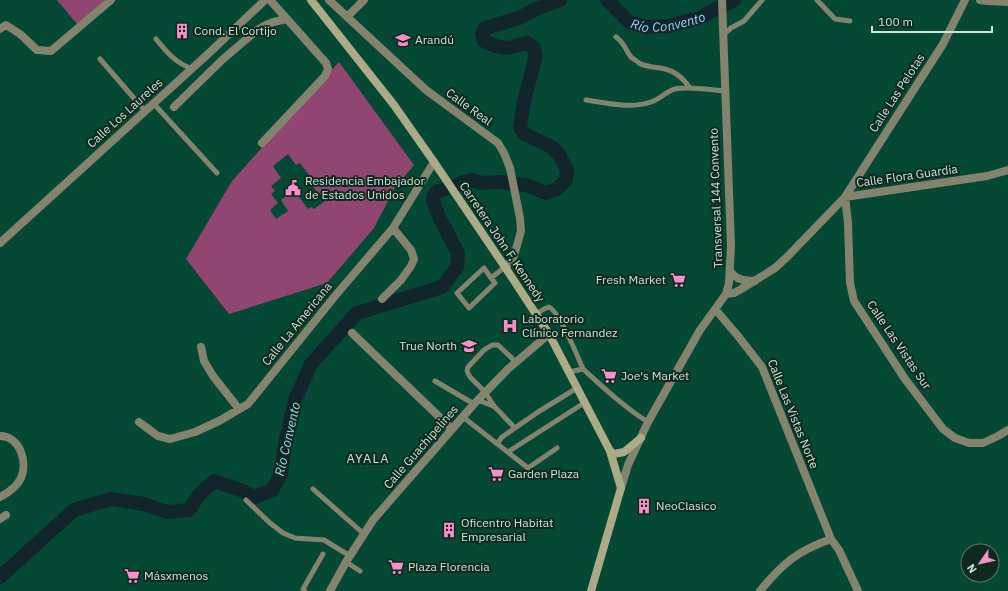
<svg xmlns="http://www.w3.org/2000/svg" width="1008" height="591" font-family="'IBM Plex Sans',sans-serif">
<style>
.green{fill:#914671;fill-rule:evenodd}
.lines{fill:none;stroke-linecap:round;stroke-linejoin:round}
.river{stroke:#12252d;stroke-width:14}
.service{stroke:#84846e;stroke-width:5}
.minor{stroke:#84846e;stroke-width:8}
.tertiary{stroke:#84846e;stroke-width:8}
.secondary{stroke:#acab88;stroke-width:8}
.labels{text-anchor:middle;stroke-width:4;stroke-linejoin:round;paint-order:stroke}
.poi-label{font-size:12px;fill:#c9e6d9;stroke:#10291f;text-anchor:start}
.street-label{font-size:12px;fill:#c9e6d9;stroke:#10291f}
.water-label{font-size:13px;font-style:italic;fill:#9ad5ee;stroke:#10291f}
.neighbourhood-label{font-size:13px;letter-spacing:1px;fill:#c9e6d9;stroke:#10291f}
</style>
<rect width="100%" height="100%" fill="#054834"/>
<path class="green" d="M57,0h48l-28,24z
M339,62l75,103 -20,24 -20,39 -47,55 -98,31 -43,-55 46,-78zM288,154l8,11 4,-2 12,16 -2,3 7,10 11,7 -14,10 -3,-2 -3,2 -14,-19 -13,10 7,11 -12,8 -6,-9 8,-7 -7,-9 4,-3 -4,-5 10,-8 -8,-12z"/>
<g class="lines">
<g class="river">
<path id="s1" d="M607,0l22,22 17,5 22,-1 31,-8 35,-18"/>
<path d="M457,185l6,-3 9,-2 10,3 18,-1 26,3 20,8 11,-4 9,-9 1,-10 -7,-14 -8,-9 -28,-13 -4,-7 4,-26 12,-45 -2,-8 -7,-5 -20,5 -12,-2 -11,-5 -2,-7 3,-6 34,-10 17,-9 24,-9"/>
<path d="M0,577l74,-67 37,-11 33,5 23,8 22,-2 10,-15 15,-14 29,10 12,6 17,-7 9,-16 3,-25 11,-49 16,-36 46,-51 85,-26 15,-20 1,-14 -19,-36 -6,-16 1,-6 4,-4 5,-1"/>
</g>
<path class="service" d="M817,0l18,19 15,2
M723,35l8,-7 13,-7 18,-21
M616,37c9,6 9,13 15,20 2,2 6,4 8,6 7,4 13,4 21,5 14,2 22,9 30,20
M156,39c11,13 18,23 36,30
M100,59l45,52
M586,100c21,3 45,9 65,2 8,-2 17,-12 24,-13 13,-3 36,1 50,2
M154,104l63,69
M491,278l4,5 -26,25 -12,-15 27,-25 7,10 14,-11
M536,314l8,-5 5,-2c10,4 29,50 34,62
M569,372l14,-3c21,19 41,38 65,53
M435,381l39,23
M478,400l15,6
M463,417l65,51 29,-20
M515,428l-21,-22 -9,-14 -15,-15 -3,-6 1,-4 16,-17 8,-5h6l18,17
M497,444l5,-7 36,-25 39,-24
M508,452l76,-49
M313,489l51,45
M246,500l24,23 13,10 12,5 29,2 26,16
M346,562l14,9
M305,591l-2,-2 20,-35"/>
<path class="minor" d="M270,0l17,19
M329,0l97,90 72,53 6,10 6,15 10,50 1,13 -5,18 -4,12 -7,6
M965,0l-22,44 -98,153 3,26 2,60 4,18 51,78 38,50 12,9 14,5h14l15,-7 10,-6
M980,0l8,1 20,1
M347,17l17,-17
M0,29l6,-4 14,9 17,16 14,1 60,-51
M174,107l48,-47 34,-29 8,-5 9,-4 14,-3 39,44 2,6 -3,7 -63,67
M0,243l208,-189 57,-54
M730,271c6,9 15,10 25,10
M726,294l8,-1 9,-5 32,-20 13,-12 57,-59 142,-21 21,-6
M382,299l19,-19 10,-14 3,-7 -3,-9 -18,-22
M715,309l23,27 24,31 69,172c-34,12 -49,25 -71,52
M352,333l100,96
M201,347l3,14 9,15 26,33
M139,422l19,14 12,3 25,-7 24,-11 29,-17 87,-108 58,-68 41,-66
M0,436c20,0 28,26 21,42 -4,8 -13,15 -21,19
M621,488l7,-23 20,-43 52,-92 26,-36 3,-11 2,-37 -9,-246
M0,519l6,-4
M831,539l8,11 19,41"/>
<path class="tertiary" d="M330,591l16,-29 27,-42 101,-116 34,-35 41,-35"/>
<path class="secondary" d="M311,0l83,105 40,57 71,105 44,67 61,117 11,37 -30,103
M610,451l4,3 10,-2 17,-14"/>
</g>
<defs>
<symbol id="building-bare" viewBox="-9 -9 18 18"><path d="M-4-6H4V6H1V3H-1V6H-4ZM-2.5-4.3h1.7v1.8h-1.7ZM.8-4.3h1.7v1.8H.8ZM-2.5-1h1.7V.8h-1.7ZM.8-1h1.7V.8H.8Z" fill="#f98fca" stroke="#10291f" stroke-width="2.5" paint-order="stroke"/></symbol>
<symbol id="school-bare" viewBox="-9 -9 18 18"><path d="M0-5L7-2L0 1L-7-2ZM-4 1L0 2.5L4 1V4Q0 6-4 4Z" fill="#f98fca" stroke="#10291f" stroke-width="2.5" paint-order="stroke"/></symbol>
<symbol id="civic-bare" viewBox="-9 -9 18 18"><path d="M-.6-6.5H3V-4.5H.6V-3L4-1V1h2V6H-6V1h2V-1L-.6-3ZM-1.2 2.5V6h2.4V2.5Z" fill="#f98fca" stroke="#10291f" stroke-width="2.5" paint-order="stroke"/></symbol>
<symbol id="supermarket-bare" viewBox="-9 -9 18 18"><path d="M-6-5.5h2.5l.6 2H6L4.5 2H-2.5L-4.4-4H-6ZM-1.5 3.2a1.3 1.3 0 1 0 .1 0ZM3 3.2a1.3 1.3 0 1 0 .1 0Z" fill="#f98fca" stroke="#10291f" stroke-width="2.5" paint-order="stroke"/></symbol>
<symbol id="hospital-bare" viewBox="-9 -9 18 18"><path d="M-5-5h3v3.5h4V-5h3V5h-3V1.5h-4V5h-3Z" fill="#f98fca" stroke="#10291f" stroke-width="2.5" paint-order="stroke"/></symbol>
</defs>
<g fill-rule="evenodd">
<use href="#building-bare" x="171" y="20" width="22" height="22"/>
<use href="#school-bare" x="392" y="29" width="22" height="22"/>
<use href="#civic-bare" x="282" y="177" width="22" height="22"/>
<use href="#supermarket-bare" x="667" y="269" width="22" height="22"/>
<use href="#hospital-bare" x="499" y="315" width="22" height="22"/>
<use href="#school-bare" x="458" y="335" width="22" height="22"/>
<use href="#supermarket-bare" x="598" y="365" width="22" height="22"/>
<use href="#supermarket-bare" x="485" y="463" width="22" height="22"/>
<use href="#building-bare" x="633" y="495" width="22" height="22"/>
<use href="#building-bare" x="438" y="519" width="22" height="22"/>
<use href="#supermarket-bare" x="385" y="556" width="22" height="22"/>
<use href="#supermarket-bare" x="121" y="565" width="22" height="22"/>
</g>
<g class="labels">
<g class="poi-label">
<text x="194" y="35">Cond. El Cortijo</text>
<text x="415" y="44">Arandú</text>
<text x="305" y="185">Residencia Embajador<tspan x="305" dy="14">de Estados Unidos</tspan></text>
<text x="666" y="284" text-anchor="end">Fresh Market</text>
<text x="522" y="323">Laboratorio<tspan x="522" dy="14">Clínico Fernandez</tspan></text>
<text x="457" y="350" text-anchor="end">True North</text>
<text x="621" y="380">Joe's Market</text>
<text x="508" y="478">Garden Plaza</text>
<text x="656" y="510">NeoClasico</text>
<text x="461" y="527">Oficentro Habitat<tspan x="461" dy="14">Empresarial</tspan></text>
<text x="408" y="571">Plaza Florencia</text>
<text x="144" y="580">Másxmenos</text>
</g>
<g class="street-label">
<text transform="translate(897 93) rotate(-57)" y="4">Calle Las Pelotas</text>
<text transform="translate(469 107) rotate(36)" y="4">Calle Real</text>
<text transform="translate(125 113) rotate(-42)" y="4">Calle Los Laureles</text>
<text transform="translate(907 176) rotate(-8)" y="4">Calle Flora Guardia</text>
<text transform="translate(716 198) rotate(-92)" y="4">Transversal 144 Convento</text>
<text transform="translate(502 242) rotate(56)" y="4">Carretera John F. Kennedy</text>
<text transform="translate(297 324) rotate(-51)" y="4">Calle La Americana</text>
<text transform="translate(899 345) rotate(56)" y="4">Calle Las Vistas Sur</text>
<text transform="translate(793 414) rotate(68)" y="4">Calle Las Vistas Norte</text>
<text transform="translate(421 447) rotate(-49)" y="4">Calle Guachipelines</text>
</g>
<g class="water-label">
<text dy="5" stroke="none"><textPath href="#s1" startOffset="71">Río Convento</textPath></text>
<text transform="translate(287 439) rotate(-77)" y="5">Río Convento</text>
</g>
<g class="neighbourhood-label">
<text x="368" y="463">AYALA</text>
</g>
</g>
<g transform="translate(980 563) rotate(236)"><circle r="19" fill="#10291f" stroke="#5a7569"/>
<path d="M0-3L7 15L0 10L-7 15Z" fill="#f98fca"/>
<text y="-6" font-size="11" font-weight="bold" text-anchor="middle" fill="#c9e6d9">N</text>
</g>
<path d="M872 26v6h120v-6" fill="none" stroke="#c9e6d9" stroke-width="2"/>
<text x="878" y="26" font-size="12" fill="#c9e6d9" stroke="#10291f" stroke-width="3" paint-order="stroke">100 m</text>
</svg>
